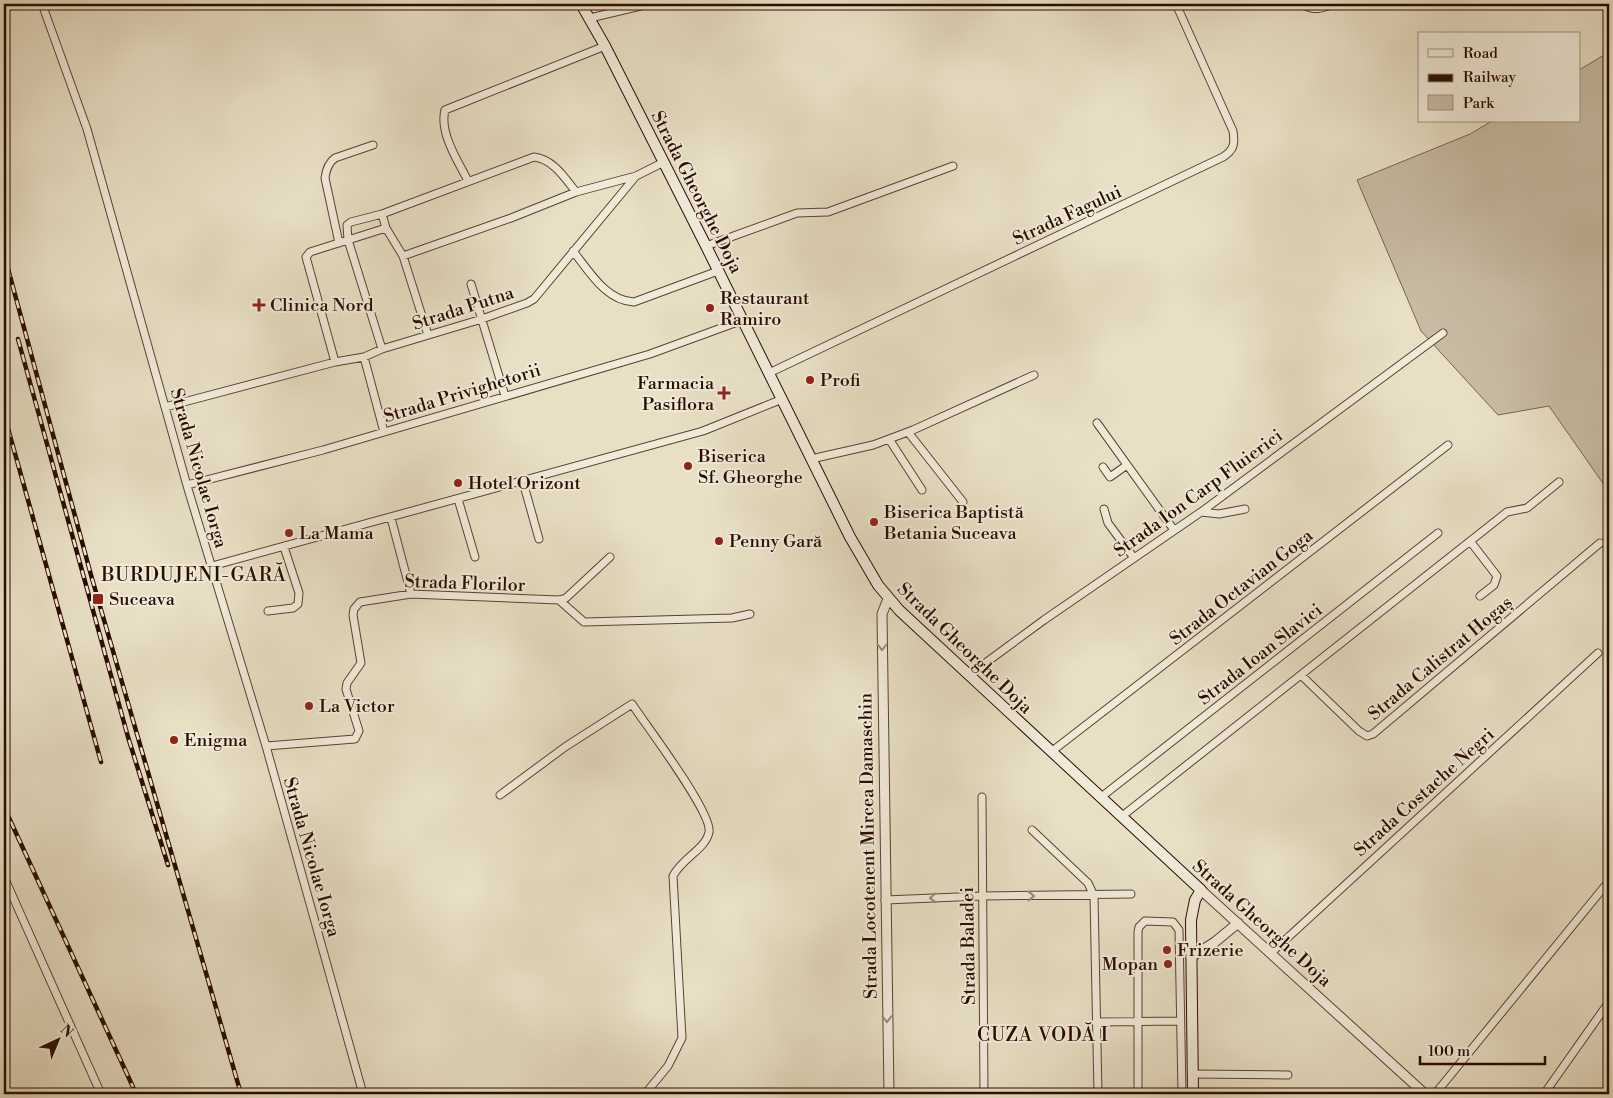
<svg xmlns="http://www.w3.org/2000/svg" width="1613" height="1098" font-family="'Libre Bodoni',serif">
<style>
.green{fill:#c8bba4;stroke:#796452}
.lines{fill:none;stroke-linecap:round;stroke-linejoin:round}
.minor-casing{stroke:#5a4131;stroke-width:9}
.tertiary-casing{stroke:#5a4131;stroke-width:11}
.secondary-casing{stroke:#2a0c00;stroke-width:12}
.minor{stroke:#f0ead9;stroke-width:7}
.tertiary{stroke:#f0ead9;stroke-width:9}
.secondary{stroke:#f0ead9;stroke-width:10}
.rail-casing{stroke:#2a0c00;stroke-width:4.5}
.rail{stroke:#f0ead9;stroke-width:2.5;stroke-dasharray:8;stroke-linecap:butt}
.oneway{stroke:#978677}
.poi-dot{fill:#8f2418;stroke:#f0ead9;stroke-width:2}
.labels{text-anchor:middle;stroke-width:4;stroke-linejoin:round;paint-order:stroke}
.street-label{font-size:18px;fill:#2a0c00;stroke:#f0ead9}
.poi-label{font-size:18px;fill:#2a0c00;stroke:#f0ead9;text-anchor:start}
.neighbourhood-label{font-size:19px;letter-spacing:1px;fill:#2a0c00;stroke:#f0ead9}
</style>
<rect width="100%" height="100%" fill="#e8dfc5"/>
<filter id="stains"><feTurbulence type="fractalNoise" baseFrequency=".004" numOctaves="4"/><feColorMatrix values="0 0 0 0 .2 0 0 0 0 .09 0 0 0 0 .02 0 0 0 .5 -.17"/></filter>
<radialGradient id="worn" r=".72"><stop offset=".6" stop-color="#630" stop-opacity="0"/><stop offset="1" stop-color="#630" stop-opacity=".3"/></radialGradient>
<path class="green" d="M1609,52v440l-60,-86 -51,9 -77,-84 -64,-151 113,-46 22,-13h87v-51z"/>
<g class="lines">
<defs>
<path id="minor" d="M42,4l45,125 101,360 78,257 97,348
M1303,4c10,8 20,4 31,0
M590,18l59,-14
M468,181c-10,-20 -29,-48 -23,-71l160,-64
M382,214l-31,8 -4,3 1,15 34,109
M339,243l-14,-65c1,-8 3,-15 10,-20l38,-13
M706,246l91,-33 31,-1 125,-46
M573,251c16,20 33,50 61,51l84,-31
M403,256l108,-38 65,-26 60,-16 28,-14
M471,284l34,112
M428,335l-25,-79 -17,-28 -4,-14 152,-57c19,2 31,21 42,35
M364,357l20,75
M335,362l-29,-105 4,-5 76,-24
M769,373l454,-216c11,-7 12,-13 10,-26l-57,-127
M165,407l170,-45 29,-5 18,-8 100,-30 45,-16 7,-4 102,-123
M1097,423l77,107
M908,432l55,70
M889,439l33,51
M811,459l62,-14 40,-15 121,-55
M1103,467l7,10 17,-12
M523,482l16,57
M187,485l136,-35 327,-96 93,-34
M458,499l17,58
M1104,509l4,14 26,35
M1201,512l18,2 26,-5
M391,518l20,76
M1470,541l27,35 -3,9 -14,11
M212,566l491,-135 77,-31
M559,600l25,22 148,-4 18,-4
M268,611l25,-3 5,-4 1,-11 -15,-46
M969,675l75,-55 157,-108 242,-179
M1302,676l57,55 8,5 6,-2 227,-191
M266,746l89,-7 4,-8 -13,-42 1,-6 14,-20 -8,-48 1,-6 6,-7 51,-8 148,6 7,-2 44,-41
M1051,752l397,-307
M500,795l65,-48 67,-43c13,20 81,109 77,128 -3,17 -27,26 -36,44l9,162 -14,28 -23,28
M982,797l2,297
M1100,798l338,-265
M1121,817l386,-305 20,-4 32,-26
M1032,830l56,53 6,13 4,198
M4,877l97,217
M885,900l97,-4 149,-2
M1271,953l327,-300
M1096,1022l84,-1
M1193,1074l95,1
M1138,1094v-162l1,-5 6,-6 28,1 6,8 3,164
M1435,1094l174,-213
M1544,1094l65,-92"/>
<path id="tertiary" d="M888,599l-6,15 7,480
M1201,890l224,204
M1191,957l24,-15 23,-19"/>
<path id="secondary" d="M581,4l24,42 101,200 144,291 28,48 21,25 302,280 -6,10 -4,20 2,174"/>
</defs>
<use href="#minor" class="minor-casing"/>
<use href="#tertiary" class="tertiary-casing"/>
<use href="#secondary" class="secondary-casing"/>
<use href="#minor" class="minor"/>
<use href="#tertiary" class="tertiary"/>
<use href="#secondary" class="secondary"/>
<defs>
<path id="rail" d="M4,254l87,321 150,519
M18,339l110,398 40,128
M4,414l97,348
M4,807l129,280"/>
</defs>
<use href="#rail" class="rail-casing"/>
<use href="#rail" class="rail"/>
</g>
<defs><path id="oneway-chevron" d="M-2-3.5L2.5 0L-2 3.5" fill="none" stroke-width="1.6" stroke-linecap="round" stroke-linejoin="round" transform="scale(1.25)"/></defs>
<g class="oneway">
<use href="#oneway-chevron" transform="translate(882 647) rotate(90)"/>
<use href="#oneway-chevron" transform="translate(1031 896)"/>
<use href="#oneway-chevron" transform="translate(933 898) rotate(177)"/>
<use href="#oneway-chevron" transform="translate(887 1019) rotate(89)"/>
</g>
<g class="poi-dot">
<path d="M256.5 297.5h5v5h5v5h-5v5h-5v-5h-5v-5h5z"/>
<circle cx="710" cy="308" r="5"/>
<circle cx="810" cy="380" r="5"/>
<path d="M721.5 385.5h5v5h5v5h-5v5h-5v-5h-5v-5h5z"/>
<circle cx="688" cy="466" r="5"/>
<circle cx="458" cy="483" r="5"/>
<circle cx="874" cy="522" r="5"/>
<circle cx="289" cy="533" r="5"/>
<circle cx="719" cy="541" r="5"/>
<rect x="92" y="593" width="12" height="12" rx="2.5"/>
<circle cx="309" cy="706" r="5"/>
<circle cx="174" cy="740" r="5"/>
<circle cx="1167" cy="950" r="5"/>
<circle cx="1168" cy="964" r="5"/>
</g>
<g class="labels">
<g class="street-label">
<text transform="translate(697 192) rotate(63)" y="6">Strada Gheorghe Doja</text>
<text transform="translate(1067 215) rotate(-25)" y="6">Strada Fagului</text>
<text transform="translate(463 308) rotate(-18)" y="6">Strada Putna</text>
<text transform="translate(462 393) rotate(-17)" y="6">Strada Privighetorii</text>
<text transform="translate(199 468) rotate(74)" y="6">Strada Nicolae Iorga</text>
<text transform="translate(1198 493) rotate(-36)" y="6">Strada Ion Carp Fluierici</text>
<text transform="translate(465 583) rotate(2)" y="6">Strada Florilor</text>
<text transform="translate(1241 587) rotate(-38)" y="6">Strada Octavian Goga</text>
<text transform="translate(965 648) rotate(44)" y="6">Strada Gheorghe Doja</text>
<text transform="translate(1260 654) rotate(-38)" y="6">Strada Ioan Slavici</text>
<text transform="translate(1440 658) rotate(-40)" y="6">Strada Calistrat Hogaș</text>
<text transform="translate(1424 792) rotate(-42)" y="6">Strada Costache Negri</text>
<text transform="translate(868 846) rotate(-91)" y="6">Strada Locotenent Mircea Damaschin</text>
<text transform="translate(312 857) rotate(74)" y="6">Strada Nicolae Iorga</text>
<text transform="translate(1262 923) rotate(42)" y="6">Strada Gheorghe Doja</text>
<text transform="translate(968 946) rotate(-91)" y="6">Strada Baladei</text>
</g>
<g class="poi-label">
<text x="720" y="304">Restaurant<tspan x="720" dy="21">Ramiro</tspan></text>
<text x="270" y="311">Clinica Nord</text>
<text x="820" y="386">Profi</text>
<text x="714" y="389" text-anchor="end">Farmacia<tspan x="714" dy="21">Pasiflora</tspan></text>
<text x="698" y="462">Biserica<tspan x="698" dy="21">Sf. Gheorghe</tspan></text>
<text x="468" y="489">Hotel Orizont</text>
<text x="884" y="518">Biserica Baptistă<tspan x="884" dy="21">Betania Suceava</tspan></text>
<text x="299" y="539">La Mama</text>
<text x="729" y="547">Penny Gară</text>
<text x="109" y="605">Suceava</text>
<text x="319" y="712">La Victor</text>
<text x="184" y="746">Enigma</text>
<text x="1177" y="956">Frizerie</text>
<text x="1158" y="970" text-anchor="end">Mopan</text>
</g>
<g class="neighbourhood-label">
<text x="194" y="581">BURDUJENI-GARĂ</text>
<text x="1043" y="1041">CUZA VODĂ I</text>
</g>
</g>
<rect width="1613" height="1098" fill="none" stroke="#e8dfc5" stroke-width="20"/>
<rect x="5" y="5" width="1603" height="1088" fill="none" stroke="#2a0c00" stroke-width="2.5"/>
<rect x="10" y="10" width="1593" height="1078" fill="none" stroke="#2a0c00"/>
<rect x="1418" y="32" width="162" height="90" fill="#f0ead9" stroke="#a19182"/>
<rect x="1428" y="49" width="25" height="8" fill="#f0ead9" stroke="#a19182"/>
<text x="1463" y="58" font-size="15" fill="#2a0c00">Road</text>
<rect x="1428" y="74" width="25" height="8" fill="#2a0c00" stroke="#a19182"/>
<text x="1463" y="82" font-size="15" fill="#2a0c00">Railway</text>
<rect x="1428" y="95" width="25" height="15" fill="#c8bba4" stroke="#a19182"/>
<text x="1463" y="108" font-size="15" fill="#2a0c00">Park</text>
<g transform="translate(58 1040) rotate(44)" stroke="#f0ead9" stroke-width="4" paint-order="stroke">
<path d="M0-4L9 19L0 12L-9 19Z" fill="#2a0c00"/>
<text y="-8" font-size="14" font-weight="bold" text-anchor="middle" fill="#2a0c00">N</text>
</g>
<path d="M1420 1056v8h125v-8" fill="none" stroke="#2a0c00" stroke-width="2.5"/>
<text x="1428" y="1056" font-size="15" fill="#2a0c00" stroke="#f0ead9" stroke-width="4" paint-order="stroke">100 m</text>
<rect width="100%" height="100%" filter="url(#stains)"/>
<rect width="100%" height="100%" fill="url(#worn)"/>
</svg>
